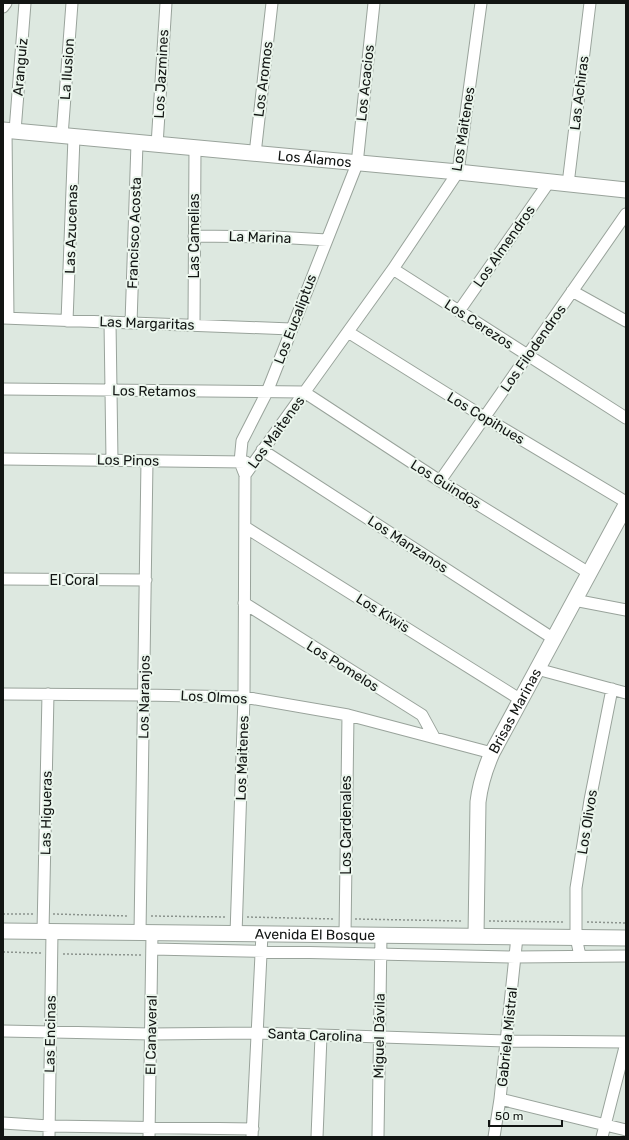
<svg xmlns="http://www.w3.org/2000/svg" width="629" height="1140" font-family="Rubik,sans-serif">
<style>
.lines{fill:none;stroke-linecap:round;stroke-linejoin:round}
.street-casing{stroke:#99a39b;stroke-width:13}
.secondary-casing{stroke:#99a39b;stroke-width:17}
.path{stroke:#8b938d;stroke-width:1.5;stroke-dasharray:2 2;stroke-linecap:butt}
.street{stroke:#fff;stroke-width:11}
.secondary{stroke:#fff;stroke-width:15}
.labels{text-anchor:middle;stroke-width:4;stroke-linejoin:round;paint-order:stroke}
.street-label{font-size:14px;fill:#121513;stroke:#ebf6ed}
</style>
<rect width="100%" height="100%" fill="#dde8e0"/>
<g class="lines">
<defs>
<path id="street" d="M3,7l3,-4
M6,130l2,188
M15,131l10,-128
M62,136l10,-133
M157,145l9,-142
M255,154l17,-151
M568,184l22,-181
M194,236l81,1 52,3
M393,269l233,149
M572,291l54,30
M459,311l90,-129
M3,318l288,11
M67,321l7,-184
M110,322l2,138
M131,323l6,-180
M194,325l1,-177
M348,332l136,85 142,85
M3,389l301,3 136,89 149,92
M262,450l292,189
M3,459l243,3
M245,475l-5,-13 2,-21 25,-49 90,-228 17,-161
M440,481l186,-267
M245,527l276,173
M3,579l143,1
M574,600l52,10
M244,603l178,112 12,22
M537,669l89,24
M3,694l141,1 100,2 104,18 144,38
M43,931l5,-237
M140,933l7,-472
M236,934l8,-237 1,-222 148,-206 65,-97 23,-169
M345,935l3,-220
M152,949l363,8 111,-1
M580,956l-4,-19v-49l14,-88 22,-111
M3,1031l148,3 106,-1 249,8 120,1
M500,1099l126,31
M3,1123l46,3 204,3
M49,1137l3,-205
M149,1137l3,-204
M252,1137l10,-203
M317,1137l4,-101
M378,1137l3,-202
M494,1137l6,-38 17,-162
M602,1137l24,-94"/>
<g id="secondary">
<path id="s1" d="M3,130l455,42 168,18"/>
<path id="s2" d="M3,931l623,7"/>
<path id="s3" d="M476,936l2,-134c2,-17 7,-33 14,-49l134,-248"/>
</g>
</defs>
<use href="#street" class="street-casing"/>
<use href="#secondary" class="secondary-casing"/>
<path class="path" d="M3,914h30
M53,914l76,2
M151,916l76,1
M247,917l88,2
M355,919l108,2
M489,921l76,1
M587,922l39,1
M3,952l38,1
M63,954l78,1"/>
<use href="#street" class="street"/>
<use href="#secondary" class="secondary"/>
</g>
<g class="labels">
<g class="street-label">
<text transform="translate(20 67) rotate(-85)" y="5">Aranguiz</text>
<text transform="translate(67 69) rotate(-86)" y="5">La Ilusion</text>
<text transform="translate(161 74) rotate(-87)" y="5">Los Jazmines</text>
<text transform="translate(263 79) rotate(-83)" y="5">Los Aromos</text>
<text transform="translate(365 83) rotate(-84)" y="5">Los Acacios</text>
<text transform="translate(579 93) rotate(-83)" y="5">Las Achiras</text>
<text transform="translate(463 129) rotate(-81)" y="5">Los Maitenes</text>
<text dy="5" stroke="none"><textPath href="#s1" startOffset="313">Los Álamos</textPath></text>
<text transform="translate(71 229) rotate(-88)" y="5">Las Azucenas</text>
<text transform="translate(134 233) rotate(-88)" y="5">Francisco Acosta</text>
<text transform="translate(194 236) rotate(-90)" y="5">Las Camelias</text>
<text transform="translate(260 237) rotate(2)" y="5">La Marina</text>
<text transform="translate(504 246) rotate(-55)" y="5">Los Almendros</text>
<text transform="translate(295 319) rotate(-69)" y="5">Los Eucaliptus</text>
<text transform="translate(147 323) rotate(2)" y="5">Las Margaritas</text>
<text transform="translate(479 324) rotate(33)" y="5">Los Cerezos</text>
<text transform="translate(533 348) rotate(-55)" y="5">Los Filodendros</text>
<text transform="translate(154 391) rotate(1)" y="5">Los Retamos</text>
<text transform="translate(486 418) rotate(31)" y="5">Los Copihues</text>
<text transform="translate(276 432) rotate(-54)" y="5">Los Maitenes</text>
<text transform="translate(128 460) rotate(1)" y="5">Los Pinos</text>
<text transform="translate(446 484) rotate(32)" y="5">Los Guindos</text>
<text transform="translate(408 544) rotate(33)" y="5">Los Manzanos</text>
<text x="74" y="585">El Coral</text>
<text transform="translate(383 613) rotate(32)" y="5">Los Kiwis</text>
<text transform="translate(343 666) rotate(32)" y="5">Los Pomelos</text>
<text transform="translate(144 697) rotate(-89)" y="5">Los Naranjos</text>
<text transform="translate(214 697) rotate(3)" y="5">Los Olmos</text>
<text dy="5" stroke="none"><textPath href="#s3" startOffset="233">Brisas Marinas</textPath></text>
<text transform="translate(242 758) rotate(-88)" y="5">Los Maitenes</text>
<text transform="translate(46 813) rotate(-89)" y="5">Las Higueras</text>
<text transform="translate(587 822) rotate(-81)" y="5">Los Olivos</text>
<text transform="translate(346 825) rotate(-90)" y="5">Los Cardenales</text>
<text dy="5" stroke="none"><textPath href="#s2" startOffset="312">Avenida El Bosque</textPath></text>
<text transform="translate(50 1034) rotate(-89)" y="5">Las Encinas</text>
<text transform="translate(151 1035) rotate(-89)" y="5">El Canaveral</text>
<text transform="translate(315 1035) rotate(2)" y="5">Santa Carolina</text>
<text transform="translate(379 1036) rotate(-89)" y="5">Miguel Dávila</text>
<text transform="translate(507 1037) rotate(-84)" y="5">Gabriela Mistral</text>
</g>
</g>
<rect width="629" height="1140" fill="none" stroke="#121513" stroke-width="8"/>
<path d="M489 1120v6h73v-6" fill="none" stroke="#121513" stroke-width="2"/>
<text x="495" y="1120" font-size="12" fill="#121513" stroke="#ebf6ed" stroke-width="3" paint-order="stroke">50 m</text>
</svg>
